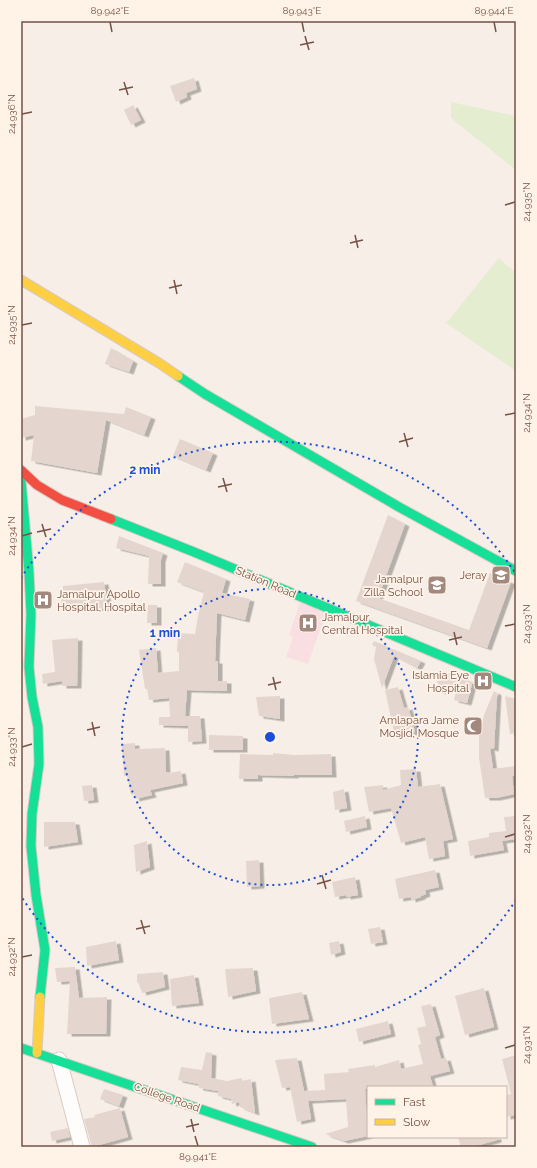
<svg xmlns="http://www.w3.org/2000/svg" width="537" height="1168" font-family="Raleway,sans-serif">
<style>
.medical{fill:#fadfe2}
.green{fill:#e5edd0}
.building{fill:#e4d6ce;filter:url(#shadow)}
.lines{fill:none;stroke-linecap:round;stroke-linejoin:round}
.street-casing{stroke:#d8ccc5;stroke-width:17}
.fast-casing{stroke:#d8cac3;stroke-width:11}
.slow-casing{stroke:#d8cac3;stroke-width:11}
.jam-casing{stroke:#d8cac3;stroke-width:11}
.street{stroke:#fefdfb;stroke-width:15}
.fast{stroke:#16e098;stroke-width:9}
.slow{stroke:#ffcf43;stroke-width:9}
.jam{stroke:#f24e42;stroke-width:9}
.ticks{fill:none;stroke:#765146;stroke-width:1.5}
.ring{fill:none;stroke:#1d4ed8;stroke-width:2;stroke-dasharray:2 4}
.labels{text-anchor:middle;stroke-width:3.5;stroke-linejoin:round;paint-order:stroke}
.poi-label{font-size:11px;fill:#765146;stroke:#fff3e8;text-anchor:end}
.street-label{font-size:11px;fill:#765146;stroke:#fff3e8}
.centre{fill:#1d4ed8;stroke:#fff3e8;stroke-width:2}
.ring-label{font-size:12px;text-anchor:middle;font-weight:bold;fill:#1d4ed8;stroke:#fff3e8;stroke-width:3.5;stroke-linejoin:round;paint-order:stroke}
.neatline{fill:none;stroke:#765146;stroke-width:1.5}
.ticks-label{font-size:10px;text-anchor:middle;fill:#765146}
</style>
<defs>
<filter id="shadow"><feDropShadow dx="4.5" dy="2.5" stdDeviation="0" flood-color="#0004"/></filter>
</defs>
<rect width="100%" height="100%" fill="#f7efe7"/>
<path class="medical" d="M300,602l27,9 -19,53 -22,-7 7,-20 -4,-2z"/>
<path class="green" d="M451,102l65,14v54l-65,-52z
M499,258l17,15v98l-70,-48z"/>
<path class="building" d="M194,78l3,11 -11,4 1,4 -11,5 -6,-16z
M133,105l8,15 -10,5 -7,-15z
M111,348l22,13 -4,11 -24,-8z
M35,406l89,8 2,-7 25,10 -7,18 -38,-15 -9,53 -66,-12 3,-26 -13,3v-19l14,-4z
M180,439l33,14 -7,17 -33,-14z
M388,515l17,9 -27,74 91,32 21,-57 21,9 -24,66 -131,-47z
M119,536l44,17 -2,7v24h-13l1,-28 -33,-8z
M185,562l41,17 -4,14 28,6 -5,21 -28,-7 -2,48h3v20h9v10l-40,-1 -2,26h15l2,25 -14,1v-16l-29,-1v-8h11l-1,-19 -20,2 -2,-11h-2l-6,-39 17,-2 2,25 21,-2v-19h-2l1,-19 17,1 3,-18 6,-24 -27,-10z
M104,582l4,27 -47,-3 2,-20z
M148,605h9v18h-10z
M78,638l-1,48h-15v-5l-19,3 -1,-10 13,-2 -3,-32z
M374,641l47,20 -4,7 -23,-12 -12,32 -8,-29 2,-12 -4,-2z
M446,671l1,3 13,3 14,6 -2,1 -5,19 -13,-3 3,-13 -17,5 -5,-18z
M398,687l6,21 4,-1 7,25 -20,5 -10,-47z
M494,691l3,2 -3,56 -4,-1 3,21 23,-3v10h-4l2,18 -18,4h-11l-6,-40v-24h1l4,-19z
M280,696v23l-21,-3 -3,-19z
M505,696l11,3v34l-6,1z
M209,735l34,1v14h-34z
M135,743v6l30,-1 1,24h2l1,1 12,-2 2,12 -33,7 2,5 -17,4 -1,-5 -3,1 -4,-19h-3l-2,-32z
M273,753l21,2 37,-1 1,21h-38v1l-36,-1v4h-19l1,-25 33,1z
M416,769l2,18 22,-3 13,55 -10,2 2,15 -16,3 -4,-22 -24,6 -10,-35 -22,4 -5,-25 19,-2v5l18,-5 -1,-15z
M92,785l2,15 -10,1 -2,-15z
M344,789l3,19 -12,2 -2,-18z
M365,816l2,11 -21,5 -2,-11z
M516,816v23l-14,2 2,9 -34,6 -2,-15 21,-4v-4l17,-2 -2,-14z
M44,822h31l3,20 -34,5z
M147,841l3,26 -14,5 -2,-27z
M259,860l1,26 -13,1 -1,-26z
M435,870l4,17 -14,3 1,4 -5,2v1l-10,3v-3l-12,2 -4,-20z
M355,877l3,18 -12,2v-2l-11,2 -3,-15z
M380,927l3,15 -12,2 -3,-15z
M116,941l3,19 -32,6 -1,-19z
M339,941l2,11 -10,3 -2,-12z
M75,967l4,31 28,-1 -1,37h-39l3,-53 -13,1 -2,-14z
M253,968l3,23 -28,6 -3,-28z
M163,972l2,15 -23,6 -3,-9 -2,-2v-8z
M194,975l5,28 -27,3 -2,-27z
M484,988l10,39 -29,8 -10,-39z
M302,992l7,27 -37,5 -3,-26z
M431,1004l9,31 -5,2 6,22 5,-1 4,13 -20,5 3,11h-65v1l-3,1 3,47 -24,5 -19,-7 23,-7 -2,-28 -38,2 3,18 -14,3 -7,-35 -8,1 -7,-28 22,-2 7,33 21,-1 -1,-16 25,-2 -1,-3 27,-4v2l24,-7 2,9 22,-5 -5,-19 3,-1 -4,-16 9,-2 -5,-20z
M388,1021l3,13 -32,8 -3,-13z
M206,1052l6,1 -1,25 16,3 15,-3v3l9,-2 4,34 -15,-6 -1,-5 -7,2 -1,-5 -13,-3v-5l-19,-3 -1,-4 -20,-4 3,-13 21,3z
M516,1055v60l-10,2v-22l5,-1 -9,-35z
M104,1089l19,6 -4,11 -19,-7z
M120,1108l8,29 -36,10 -8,-28 11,-2 -1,-2z
M68,1128l2,9 -18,4 -2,-9z
M458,1137h39v3l-25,7h-11z"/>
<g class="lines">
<defs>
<path id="street" d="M59,1060l23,87"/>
<path id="fast" d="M178,376l27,18 194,113 117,64
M21,480l8,92 2,42 -2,53 3,30 6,30 1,37 -7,50 -1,32 5,49 9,55 -5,47
M111,519l83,33 322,135
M21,1048l291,99"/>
<path id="slow" d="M21,280l138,83 19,13
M37,1053l3,-56"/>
<path id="jam" d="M21,470l16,15 25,15 49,19"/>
</defs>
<use href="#street" class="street-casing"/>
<use href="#fast" class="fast-casing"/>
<use href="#slow" class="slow-casing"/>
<use href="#jam" class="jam-casing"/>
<use href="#street" class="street"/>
<use href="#fast" class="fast"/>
<use href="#slow" class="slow"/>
<use href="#jam" class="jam"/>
</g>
<path class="ticks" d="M110,22l2,10M302,22l2,10M494,22l2,10M305,36l4,14M300,45l14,-3M124,82l4,13M119,90l14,-3M22,114l10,-2M505,205l10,-3M355,235l3,13M350,243l13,-3M174,280l3,14M169,288l13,-3M22,325l10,-2M505,415l10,-2M404,433l4,14M399,442l14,-4M223,478l4,14M218,487l14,-3M42,524l4,13M37,532l14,-3M22,536l10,-3M505,626l10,-2M454,632l3,13M449,640l13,-3M273,677l3,13M268,685l13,-3M92,722l3,14M87,730l13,-3M22,747l10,-3M505,837l10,-3M322,875l4,14M317,884l14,-4M141,920l4,14M136,929l14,-3M22,957l10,-2M505,1048l10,-3M191,1119l3,13M186,1127l13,-3M195,1136l3,10"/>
<g class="ring">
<circle cx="270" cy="737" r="148"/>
<path d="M516 900A295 295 0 0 1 21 896M21 578A295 295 0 0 1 516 574"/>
</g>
<defs>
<symbol id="school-square" viewBox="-11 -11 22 22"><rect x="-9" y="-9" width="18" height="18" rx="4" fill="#a3887e" stroke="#fff3e8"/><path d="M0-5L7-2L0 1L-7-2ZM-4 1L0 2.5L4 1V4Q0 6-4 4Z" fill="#fff"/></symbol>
<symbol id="hospital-square" viewBox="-11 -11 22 22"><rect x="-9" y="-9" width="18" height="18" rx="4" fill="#a3887e" stroke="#fff3e8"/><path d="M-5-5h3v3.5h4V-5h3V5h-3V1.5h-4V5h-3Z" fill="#fff"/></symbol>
<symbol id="mosque-square" viewBox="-11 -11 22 22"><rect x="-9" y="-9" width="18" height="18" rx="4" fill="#a3887e" stroke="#fff3e8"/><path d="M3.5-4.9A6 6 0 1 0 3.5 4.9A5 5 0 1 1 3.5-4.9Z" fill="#fff"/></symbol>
</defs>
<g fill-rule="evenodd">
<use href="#school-square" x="490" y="564" width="22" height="22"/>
<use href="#school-square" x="426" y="574" width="22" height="22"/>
<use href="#hospital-square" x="32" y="589" width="22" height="22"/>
<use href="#hospital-square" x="297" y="612" width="22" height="22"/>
<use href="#hospital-square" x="472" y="670" width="22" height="22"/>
<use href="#mosque-square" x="462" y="715" width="22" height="22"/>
</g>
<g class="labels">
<g class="poi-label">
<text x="487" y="579">Jeray</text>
<text x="423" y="583">Jamalpur<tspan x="423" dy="13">Zilla School</tspan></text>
<text x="57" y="598" text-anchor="start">Jamalpur Apollo<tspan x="57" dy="13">Hospital, Hospital</tspan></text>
<text x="322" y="621" text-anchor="start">Jamalpur<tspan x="322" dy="13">Central Hospital</tspan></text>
<text x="469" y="679">Islamia Eye<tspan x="469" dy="13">Hospital</tspan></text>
<text x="459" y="724">Amlapara Jame<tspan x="459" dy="13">Mosjid, Mosque</tspan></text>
</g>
<g class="street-label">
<text transform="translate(266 582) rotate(23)" y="4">Station Road</text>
<text transform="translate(167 1097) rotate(19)" y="4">College Road</text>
</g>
</g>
<circle cx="270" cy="737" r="6" class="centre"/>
<g class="ring-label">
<text x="145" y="474">2 min</text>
<text x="165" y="637">1 min</text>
</g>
<rect width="537" height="1168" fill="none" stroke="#fff3e8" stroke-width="44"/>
<rect x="367" y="1086" width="140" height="52" fill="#fff3e8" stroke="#c8b2a7"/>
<rect x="375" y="1099" width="20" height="6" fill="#16e098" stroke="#c8b2a7"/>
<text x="403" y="1106" font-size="12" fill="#765146">Fast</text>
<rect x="375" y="1119" width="20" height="6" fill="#ffcf43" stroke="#c8b2a7"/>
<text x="403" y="1126" font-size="12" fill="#765146">Slow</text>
<rect x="22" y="22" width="493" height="1124" class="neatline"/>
<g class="ticks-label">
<text x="110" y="14">89.942°E</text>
<text x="302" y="14">89.943°E</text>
<text x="494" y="14">89.944°E</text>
<text transform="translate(11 114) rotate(-90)" y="4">24.936°N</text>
<text transform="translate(526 202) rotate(-90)" y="4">24.935°N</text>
<text transform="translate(11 325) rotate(-90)" y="4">24.935°N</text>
<text transform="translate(526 413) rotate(-90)" y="4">24.934°N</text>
<text transform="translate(11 536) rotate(-90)" y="4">24.934°N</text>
<text transform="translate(526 624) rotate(-90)" y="4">24.933°N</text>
<text transform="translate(11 747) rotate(-90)" y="4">24.933°N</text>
<text transform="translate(526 834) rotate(-90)" y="4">24.932°N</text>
<text transform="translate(11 957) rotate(-90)" y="4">24.932°N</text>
<text transform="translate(526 1045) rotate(-90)" y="4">24.931°N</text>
<text x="198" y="1160">89.941°E</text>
</g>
</svg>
